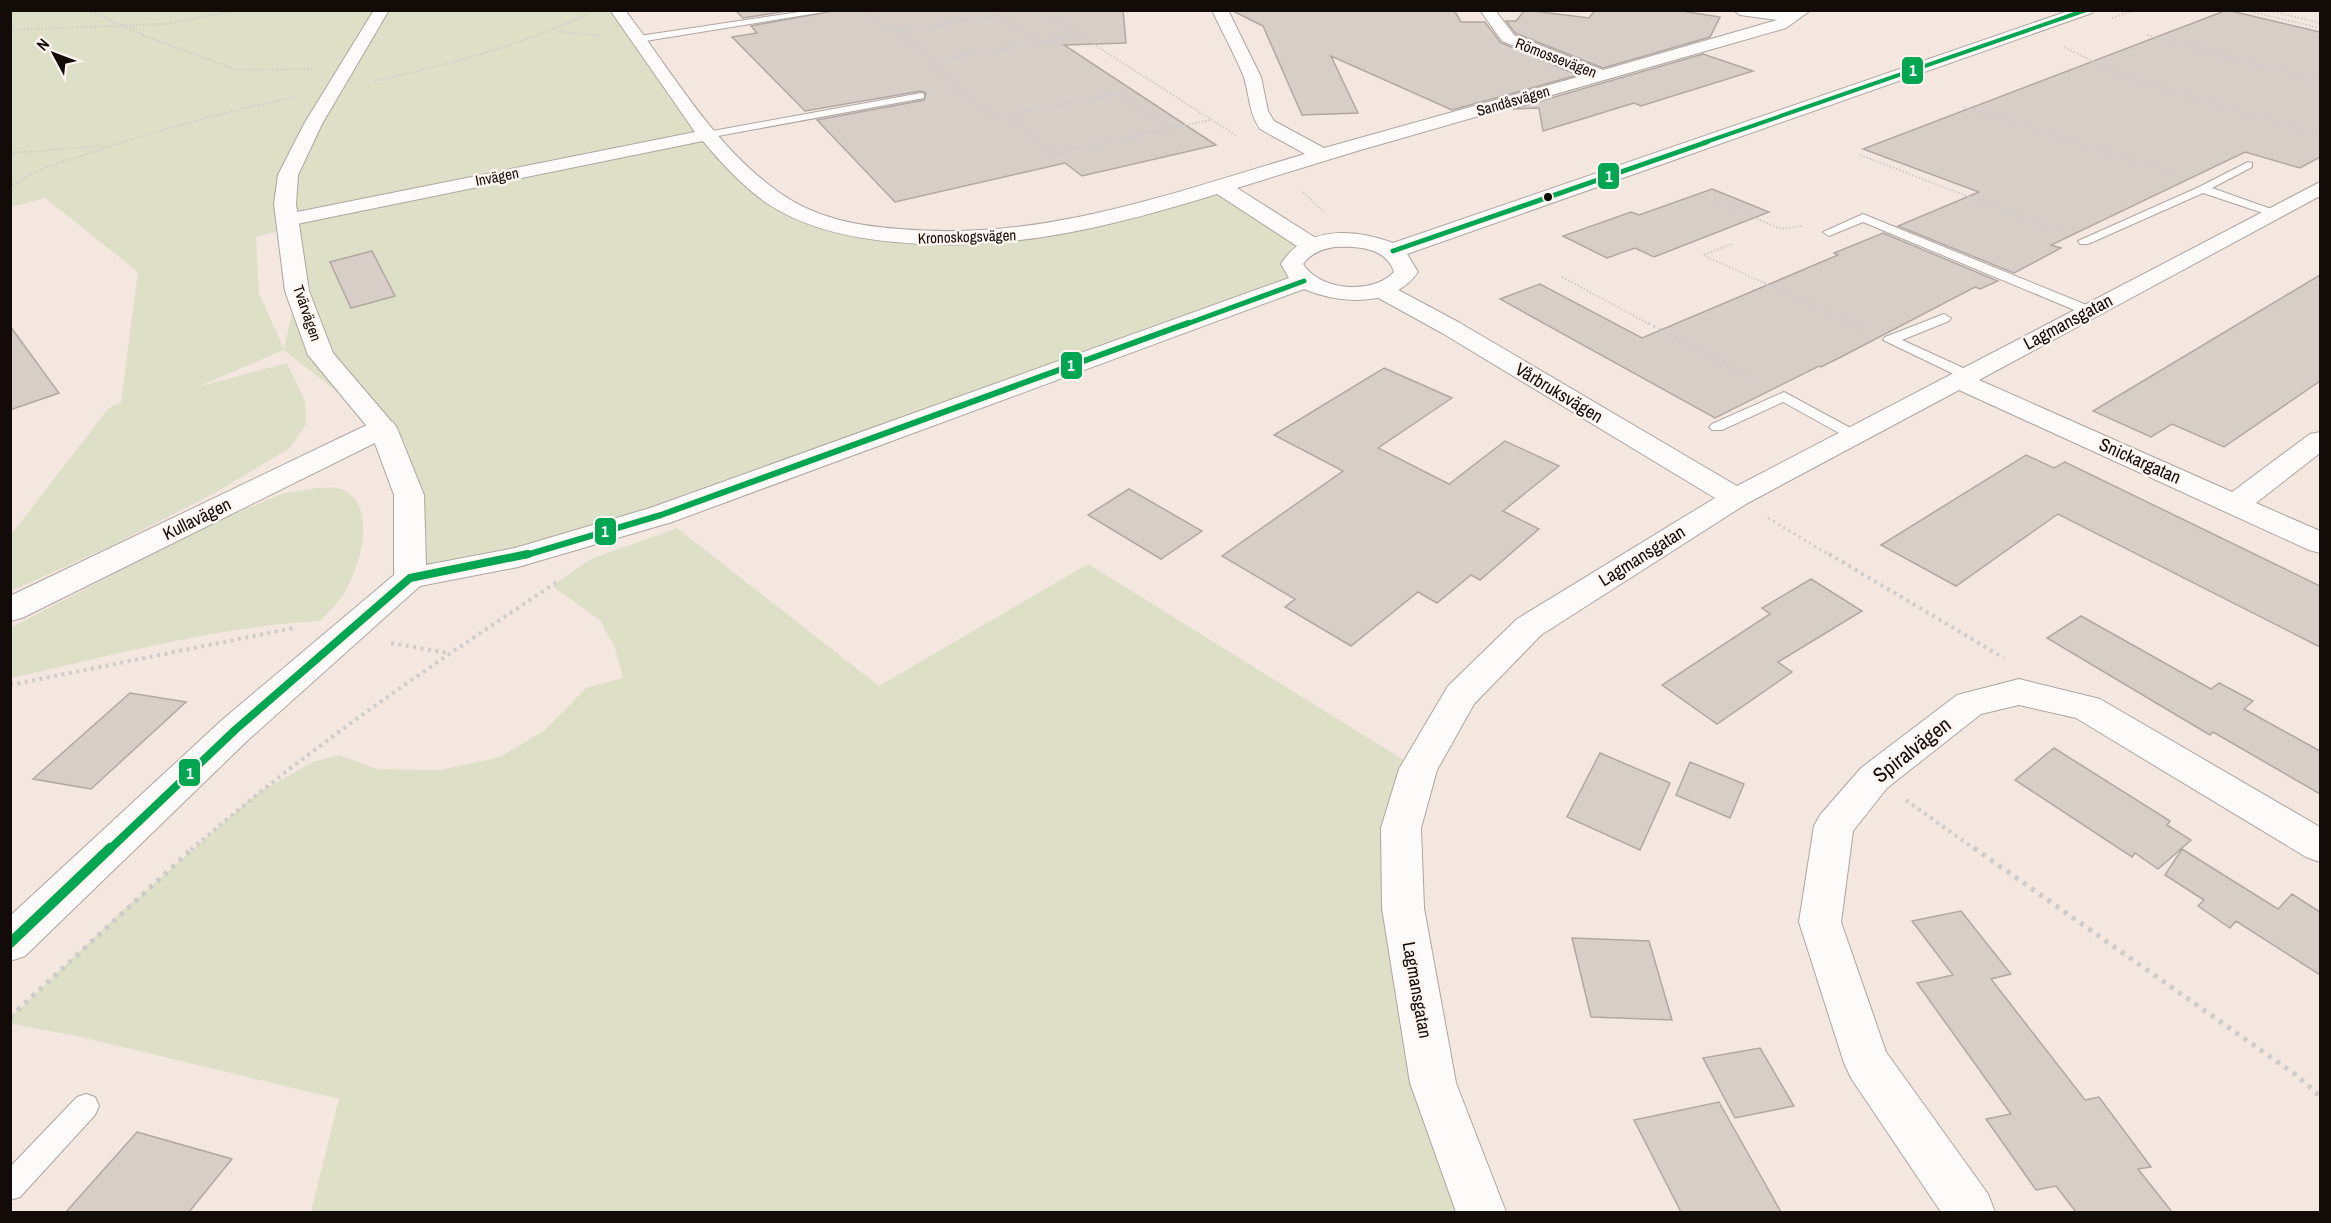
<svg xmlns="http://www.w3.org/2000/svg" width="2331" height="1223" font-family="'Archivo Narrow',sans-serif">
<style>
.green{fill:#dedfc7;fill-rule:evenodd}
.building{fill:#d7cec8;stroke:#b2a8a3;stroke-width:1.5}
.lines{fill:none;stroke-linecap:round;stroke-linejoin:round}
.lane-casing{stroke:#aea5a0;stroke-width:2}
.street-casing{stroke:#aea5a0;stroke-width:2}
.secondary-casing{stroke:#aea5a0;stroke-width:2}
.path-far3{stroke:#ceccca;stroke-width:2;stroke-dasharray:1.5 2;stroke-linecap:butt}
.path-far2{stroke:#ceccca;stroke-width:3;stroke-dasharray:2 4;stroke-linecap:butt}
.path-far1{stroke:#ceccca;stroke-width:4;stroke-dasharray:3 4.5;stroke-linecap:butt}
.path{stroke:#ceccca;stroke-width:5;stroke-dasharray:4 6;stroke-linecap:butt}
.lane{fill:#fdfbfa;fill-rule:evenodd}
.street{fill:#fdfbfa;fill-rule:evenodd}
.secondary{fill:#fdfbfa;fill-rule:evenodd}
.bus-1-far4-casing{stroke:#fef5f0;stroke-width:6}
.bus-1-far3-casing{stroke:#fef5f0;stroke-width:8}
.bus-1-far2-casing{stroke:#fef5f0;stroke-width:10}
.bus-1-far1-casing{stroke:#fef5f0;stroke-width:13}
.bus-1-casing{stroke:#fef5f0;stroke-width:15}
.bus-1-far4{stroke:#00a651;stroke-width:4}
.bus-1-far3{stroke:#00a651;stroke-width:5}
.bus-1-far2{stroke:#00a651;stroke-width:6}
.bus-1-far1{stroke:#00a651;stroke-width:8}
.bus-1{stroke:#00a651;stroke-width:10}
.bus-dot{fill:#120b07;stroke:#fef5f0;stroke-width:2}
.labels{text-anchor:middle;stroke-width:5;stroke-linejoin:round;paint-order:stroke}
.far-street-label{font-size:15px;fill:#120b07;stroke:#fef5f0}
.street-label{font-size:18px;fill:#120b07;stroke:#fef5f0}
.near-street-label{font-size:21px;fill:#120b07;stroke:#fef5f0}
.line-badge{stroke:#fef5f0;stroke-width:2}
.badge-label{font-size:16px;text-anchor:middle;font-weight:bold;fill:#fff}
</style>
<rect width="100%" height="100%" fill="#f3e7e0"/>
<path class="green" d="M11,11h606l141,177 78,38 151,13 232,-53 92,59 -14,7 7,29 -643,234 -251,63 -27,-150 -99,-78 -87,37 90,-24 18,38 1,23 -16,24 -79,47 -100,51 -100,45 -1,-55 98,-127 13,-7 17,-130 -93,-74 -34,9zM288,229l9,62 -13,58 -25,-56 -3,-56z
M318,488c7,0 17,-1 23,1 40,16 17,83 1,108 -6,8 -15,16 -22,24 -104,5 -208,35 -309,57l-1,-50 195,-102 79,-33z
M677,528l202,158 209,-122 330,205 -17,59 32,255 48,129h-1170l28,-113 -262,-63 -66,-12v-7l107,-102 141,-123 54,-30 26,-7 37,14 65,1 59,-13 45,-27 41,-42 37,-10 -8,-30 -15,-28 -48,-34 39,-27z"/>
<path class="building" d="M735,10h59l-51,8z
M838,10h285l3,33 -62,2 152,100 -134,31 -17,-13 -170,39 -78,-82 107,-20 2,-7 -5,-2 -116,20 -73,-74 25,-4 -6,-7z
M1231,10h223l7,12h24l16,21 77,32 -126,35 -121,-54 27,57 -56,2 -39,-89z
M1525,10l64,8 6,-8h80l45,7 -10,20 -107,31 -88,-35 -9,-12h10z
M2227,10l93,22v125l-20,11 -55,-16 -194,93 10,3 -47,25 -116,-47 81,-34 -116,-43z
M1703,54l50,17 -112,35 -7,-3 -91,28 -4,-23 -26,1z
M1712,189l57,23 -115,45 -19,-9 -28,10 -44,-22 68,-24 8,3z
M1883,233l115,48 -18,8 -5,-2 -136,71 -18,9 -2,-1 -104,52 -215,-119 40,-15 102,54 196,-83 -4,-2z
M372,251l23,45 -44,12 -21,-46z
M2320,275v106l-96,66 -52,-23 -21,13 -58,-26z
M10,326l49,67 -49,17z
M1384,368l68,30 -74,50 71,36 56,-43 54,25 -56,45 36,18 -59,51 -9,-5 -34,28 -19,-11 -67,54 -66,-39 10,-8 -73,-43 121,-85 -69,-36z
M2026,455l28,13 11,-6 255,124v61l-262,-133 -102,72 -75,-41z
M1129,489l73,42 -41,28 -73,-44z
M1811,579l51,32 -84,51 14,10 -75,52 -55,-39 108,-71 -8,-6z
M2081,616l130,73 8,-6 34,18 -9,8 76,42v43l-107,-62 -3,3 -32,-19 -131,-78z
M130,693l56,9 -95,87 -58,-10z
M2054,748l116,73 -3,4 24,15 -33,29 -23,-16 -3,4 -117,-77z
M1600,753l70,30 -30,67 -73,-33z
M1690,762l54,22 -14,34 -54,-23z
M2182,849l96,60 14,-15 28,18v63l-84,-54 -6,7 -32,-22 6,-6 -39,-25z
M1961,911l50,63 -20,5 94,121 14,-3 52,70 -13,2 34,43h-96l-20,-26 -20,4 -50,-71 25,-5 -94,-131 36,-8 -41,-54z
M1572,938l77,3 23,79 -81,-3z
M1760,1048l34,58 -59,12 -32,-60z
M1719,1102l62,110h-100l-47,-92z
M137,1132l95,27 -43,53h-123z"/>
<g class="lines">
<defs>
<path id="lane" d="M812,10h24l-197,32 -4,-3 4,-3z
M921,93l3,1v4l-217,40 -5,-3 5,-3z
M2248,162l4,1v4l-40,21 65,23v4h-8l-66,-22 -115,51h-8l-2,-3 121,-54z
M1863,214l231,94 2,3 -2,3h-10l-221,-92 -34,14 -6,-4z
M1944,314l7,4 -2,3 -47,19 70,32 2,3 -2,3h-10l-79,-38 2,-3z
M1784,392l74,40 3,3 -8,5 -5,-2 -65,-36 -61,28h-10l-3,-3 3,-3z
M86,1094l9,3 4,9 -4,9 -75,82 -10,3v-33l67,-70z"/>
<path id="street" d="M610,10h15c48,63 89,137 155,183 35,25 77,33 120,36 143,13 271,-36 405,-75l-45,-25c-12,-17 -10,-35 -17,-54 -9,-22 -21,-43 -31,-65h16l33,67 7,34 6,10 50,27 261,-73 -83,-34 -22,-31h15l19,25 89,35 174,-50 -37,-5 -7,-5 56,2 22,-2 -25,18 -429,123 -120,37 82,52 3,5 -3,5 -8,2 -8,-2 -86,-56c-107,33 -209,59 -322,48 -45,-4 -92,-14 -130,-40 -23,-17 -43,-38 -62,-61l-416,85 -8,-1 -3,-5 3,-5 8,-1 408,-82z
M2320,182v14l-341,184 253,112 78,-58 10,-2v21l-64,50 64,28v22l-11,-3 -350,-160 -213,114 -205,131 -67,69 -37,66 -16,58 3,80 32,175 50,129h-50l-46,-129 -28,-175 -1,-80 18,-59 49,-83 69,-67 198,-121 -273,-165 -69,-38 -4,-5 4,-5 8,-2 8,2 71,38 277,163z
M383,420l10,2 4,6 -4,6 -371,184 -12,3v-25l363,-174z
M2019,679l81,20 220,128v35l-14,-5 -230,-139 -57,-13 -38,9 -94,74 -34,43 -12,91 45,130 102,142 7,18h-54l-90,-134 -7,-15 -45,-141 15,-96 6,-11 41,-47 96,-73z"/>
<path id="secondary" d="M374,10h15l-67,114 -24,51 -2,29 13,87 24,62 64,75 27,67 2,70 89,-17 135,-40 639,-230 -8,-14c24,-39 74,-35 112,-21l678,-233h23l-2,3 -685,241 11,18c-25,36 -78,32 -114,17l-632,233 -154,45 -98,19 -172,154 -223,216 -15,5v-45l212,-196 172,-145v-80l-24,-65 -62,-75 -23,-64 -11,-87 4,-29 26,-51zM1335,247c22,-1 51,0 59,25 -21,23 -74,19 -91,-8 8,-11 19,-15 32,-17z"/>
</defs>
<use href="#lane" class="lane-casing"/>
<use href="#street" class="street-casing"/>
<use href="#secondary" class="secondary-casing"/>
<path class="path-far3" d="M88,10l57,26 92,34 75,-1
M863,10l24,19 10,3
M1040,10l197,126
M2244,10l76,18
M2267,10l53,13
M998,15l41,27 -105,19 -37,-29z
M2112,18l23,-8
M10,30l155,-6 73,-14
M557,31l43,5
M2147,35l173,45
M1039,42l40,-6
M2064,47l62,30 194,58
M934,61l-2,3 56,48 17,4
M375,81c76,-17 144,-35 215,-68
M945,92l16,-3
M1117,93l54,35 -117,26 -49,-38z
M1964,107l209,66
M1171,128l40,-8
M10,153l92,-7
M1860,155l198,76
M10,188c23,-19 52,-26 80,-35 67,-23 135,-41 204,-56
M1303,192l21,20
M1718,202l63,27 21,-3
M1732,244l-29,11 153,70
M1562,277l89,48"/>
<path class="path-far2" d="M1648,323l106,57
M1852,323l13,6
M1768,518l63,38"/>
<path class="path-far1" d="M1829,554l175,104
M391,643l57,10
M10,685l284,-57
M1906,800l70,50
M191,850c115,-101 242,-186 369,-270"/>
<path class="path" d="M1974,848l322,227 24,21
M10,1017l183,-169"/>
<use href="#lane" class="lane"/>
<use href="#street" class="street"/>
<use href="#secondary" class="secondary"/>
<defs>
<path id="bus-1-far4" d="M1703,143l383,-133"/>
<path id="bus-1-far3" d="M1393,251l314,-109
M1184,325l120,-44"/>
<path id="bus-1-far2" d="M523,556l138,-41 527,-192"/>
<path id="bus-1-far1" d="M109,850l126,-120 175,-152 118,-24"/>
<path id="bus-1" d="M10,943l100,-95"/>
</defs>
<use href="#bus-1-far4" class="bus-1-far4-casing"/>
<use href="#bus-1-far3" class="bus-1-far3-casing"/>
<use href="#bus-1-far2" class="bus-1-far2-casing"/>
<use href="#bus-1-far1" class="bus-1-far1-casing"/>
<use href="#bus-1" class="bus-1-casing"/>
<use href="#bus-1-far4" class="bus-1-far4"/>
<use href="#bus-1-far3" class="bus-1-far3"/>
<use href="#bus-1-far2" class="bus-1-far2"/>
<use href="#bus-1-far1" class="bus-1-far1"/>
<use href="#bus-1" class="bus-1"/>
</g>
<circle class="bus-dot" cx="1548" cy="197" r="5"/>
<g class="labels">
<g class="far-street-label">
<text transform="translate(1556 58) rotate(21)" y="5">Römossevägen</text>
<text transform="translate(1513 101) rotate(-16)" y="5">Sandåsvägen</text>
<text transform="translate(497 177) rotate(-11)" y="5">Invägen</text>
<text transform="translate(967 237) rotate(-2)" y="5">Kronoskogsvägen</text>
<text transform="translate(307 313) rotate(71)" y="5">Tvärvägen</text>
</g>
<g class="street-label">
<text transform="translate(2068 322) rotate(-28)" y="6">Lagmansgatan</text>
<text transform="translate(1559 393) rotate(31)" y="6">Vårbruksvägen</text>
<text transform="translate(2140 461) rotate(24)" y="6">Snickargatan</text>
<text transform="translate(197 519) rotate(-26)" y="6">Kullavägen</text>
<text transform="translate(1642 556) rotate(-32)" y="6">Lagmansgatan</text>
<text transform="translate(1417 990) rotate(80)" y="6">Lagmansgatan</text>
</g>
<g class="near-street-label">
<text transform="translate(1912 750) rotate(-38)" y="7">Spiralvägen</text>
</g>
</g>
<g class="line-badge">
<rect x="1901" y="56" width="23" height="29" rx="6" fill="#00a651"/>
<rect x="1597" y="162" width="23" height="28" rx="6" fill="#00a651"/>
<rect x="1060" y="351" width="23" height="29" rx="6" fill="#00a651"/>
<rect x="594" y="517" width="23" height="29" rx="6" fill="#00a651"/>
<rect x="178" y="758" width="23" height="29" rx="6" fill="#00a651"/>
</g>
<g class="badge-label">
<text x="1913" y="76">1</text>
<text x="1609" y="182">1</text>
<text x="1071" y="371">1</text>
<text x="605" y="537">1</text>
<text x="190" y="779">1</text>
</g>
<rect width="2331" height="1223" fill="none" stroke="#120b07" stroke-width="24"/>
<g transform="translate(54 54) rotate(311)" stroke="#fef5f0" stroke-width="4.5" paint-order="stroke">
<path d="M0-4.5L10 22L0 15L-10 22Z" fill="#120b07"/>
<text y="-9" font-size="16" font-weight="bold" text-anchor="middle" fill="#120b07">N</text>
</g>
</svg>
